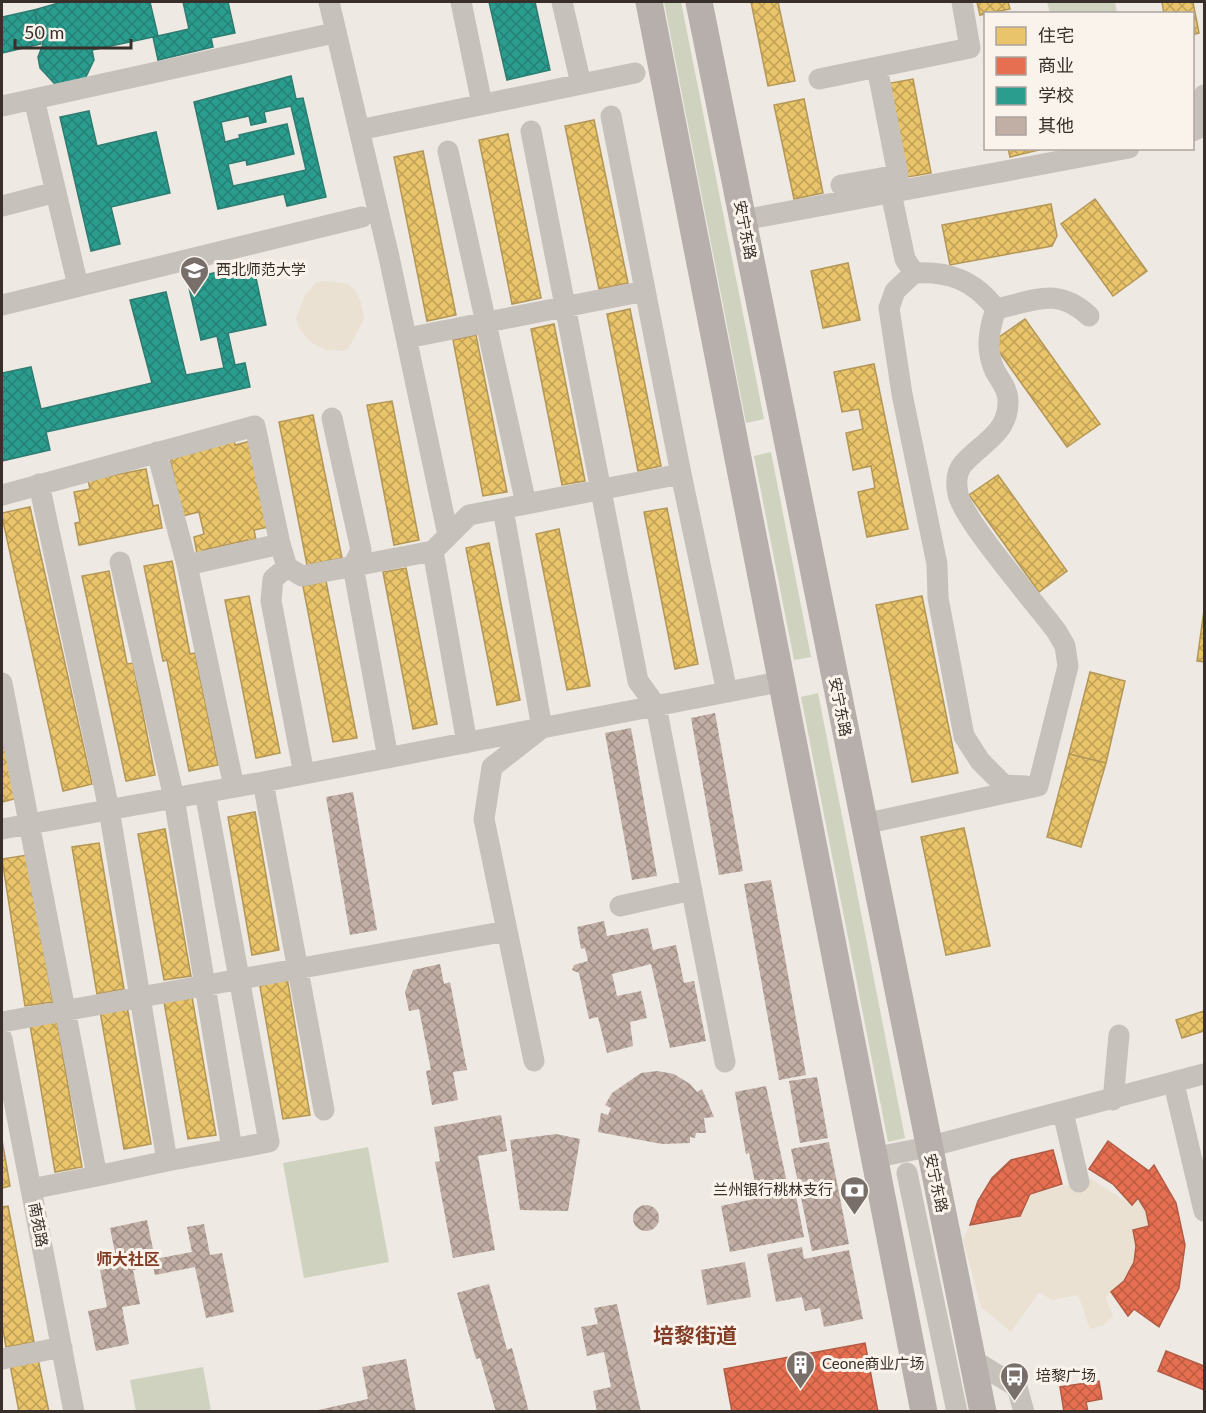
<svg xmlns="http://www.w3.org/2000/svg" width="1206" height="1413" font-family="Lato,'Noto Sans SC',sans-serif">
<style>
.grass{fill:#cfd2be}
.plaza{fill:#ebe1d3}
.homes{fill:url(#homes-cross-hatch);stroke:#b49757;stroke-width:1.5}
.shops{fill:url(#shops-cross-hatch);stroke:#b25c45;stroke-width:1.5}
.schools{fill:url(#schools-cross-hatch);stroke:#2e7c71;stroke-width:1.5;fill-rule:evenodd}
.building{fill:url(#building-cross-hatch)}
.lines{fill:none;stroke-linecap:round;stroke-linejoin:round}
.minor{stroke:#c7c1bc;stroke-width:21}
.major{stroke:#b6afab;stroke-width:27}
.labels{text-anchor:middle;stroke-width:6;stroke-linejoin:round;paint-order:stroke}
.street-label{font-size:15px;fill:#382e2a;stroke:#f9f3eb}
.poi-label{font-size:15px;fill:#382e2a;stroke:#f9f3eb;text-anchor:start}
.neighbourhood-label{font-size:16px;font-weight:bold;fill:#833d26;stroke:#f9f3eb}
.district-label{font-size:21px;font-weight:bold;fill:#833d26;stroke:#f9f3eb}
</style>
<defs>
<pattern id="homes-cross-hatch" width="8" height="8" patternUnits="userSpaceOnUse" patternTransform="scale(1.5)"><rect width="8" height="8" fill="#e9c46a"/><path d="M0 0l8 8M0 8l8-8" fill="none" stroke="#bea057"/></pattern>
<pattern id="shops-cross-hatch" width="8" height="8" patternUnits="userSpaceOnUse" patternTransform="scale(1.5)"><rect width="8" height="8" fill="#e76f51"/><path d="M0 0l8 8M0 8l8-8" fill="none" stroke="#bc5c43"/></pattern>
<pattern id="schools-cross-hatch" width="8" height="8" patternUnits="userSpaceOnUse" patternTransform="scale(1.5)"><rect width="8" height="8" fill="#2a9d8f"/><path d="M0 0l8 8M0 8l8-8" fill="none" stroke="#258075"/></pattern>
<pattern id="building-cross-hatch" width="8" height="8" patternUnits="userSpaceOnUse" patternTransform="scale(1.5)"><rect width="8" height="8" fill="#c1aea5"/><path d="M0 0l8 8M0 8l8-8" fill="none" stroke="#9e8e87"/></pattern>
</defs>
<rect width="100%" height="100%" fill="#eee9e3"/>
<path class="grass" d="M664,2h17l83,417 -18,4z
M1047,2h68l2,11h-67z
M771,452l40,205 -17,3 -40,-204z
M818,693l87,445 -17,4 -87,-445z
M368,1147l21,115 -85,16 -21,-115z
M203,1367l8,44h-75l-6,-31z"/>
<path class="plaza" d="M329,281l19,3 7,6 6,12 3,17 -16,30 -5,2 -17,-1 -14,-7 -12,-13 -4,-12 9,-23 11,-13z
M1091,1179l41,26 6,-7 8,13 3,15 -16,4 3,16 -2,16 -10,19 -18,16 7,20 -11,9 -12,3 -12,-34 -26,5 -13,-8 -28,40 -30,-25 -18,-67 7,-15 50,-9 10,-22z"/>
<path class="homes" d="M751,2h27l17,79 -27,5z
M977,2h31l2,7 -30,6z
M1162,2h31l6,31 -7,2v-21h-28z
M913,79l18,94 -29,5 -17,-94z
M804,99l19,94 -29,6 -20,-94z
M594,120l34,163 -29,6 -34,-163z
M508,134l33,164 -29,6 -33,-164z
M1008,148h31v2l-29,7z
M423,151l33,164 -29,6 -33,-164z
M1095,199l52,72 -34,25 -52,-72z
M1051,204l6,32 -5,10 -102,19 -8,-40z
M848,263l12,57 -37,8 -12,-57z
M630,309l31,157 -23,5 -31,-157z
M1025,319l75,105 -33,23 -75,-105z
M554,324l31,157 -23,4 -31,-156z
M476,335l31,157 -24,4 -30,-156z
M874,364l34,165 -41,8 -9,-45 17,-4 -4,-22 -18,4 -7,-37 17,-4 -4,-20 -17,3 -8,-40z
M392,401l27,139 -25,5 -27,-140z
M313,415l29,143 -35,7 -28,-143z
M234,440l1,5 16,-4 18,86 -15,3 2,10 -7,5 -1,-5 -44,10 -1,3 -6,1 -3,-17 10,-3 -5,-22 -17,4 -13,-63z
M146,469l7,37 5,-1 4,23 -83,17 -4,-22 5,-1 -6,-30 16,-3 -2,-9z
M998,475l69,96 -28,21 -70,-97z
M30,507l62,277 -29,7 -61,-274v-4z
M667,508l31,156 -23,5 -31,-157z
M559,529l31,157 -23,4 -31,-156z
M489,543l31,157 -23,5 -31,-157z
M172,561l18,93 5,-1 23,112 -29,6 -22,-111 -4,1 -19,-95z
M406,568l31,156 -24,5 -30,-157z
M109,571l18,93 6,-1 22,112 -29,6 -44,-205z
M326,581l31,157 -24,4 -30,-156z
M249,596l31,157 -24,5 -31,-158z
M922,596l36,177 -46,9 -36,-177z
M1204,610v52l-7,-1z
M1090,672l35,9 -19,82 -37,-9z
M2,723l16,75 -16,4z
M1069,754l37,9 -25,84 -34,-10z
M255,812l24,138 -27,5 -24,-138z
M964,828l26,118 -44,9 -25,-118z
M165,829l26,147 -27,4 -26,-146z
M99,843l25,146 -27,5 -25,-147z
M27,855l26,147 -28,4 -23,-147z
M287,977l23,138 -27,4 -24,-138z
M192,997l24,138 -28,4 -24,-137z
M127,1006l24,138 -27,5 -24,-138z
M1204,1011v20l-22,7 -6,-18z
M57,1021l25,146 -27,5 -25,-147z
M2,1140l8,46 -8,2z
M8,1206l26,136 -28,5 -4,-23v-117z
M38,1359l11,53h-30l-9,-48z"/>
<path class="shops" d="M1108,1141l41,30 5,-6 22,38 9,42 -6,43 -20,39 -25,-18 -6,7 -17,-24 13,-11 10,-19 2,-16 -3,-16 16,-4 -3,-15 -8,-13 -6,7 -19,-21 -24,-15z
M1053,1150l9,34 -32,10 -10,22 -50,9 8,-24 14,-23 19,-18z
M865,1343l13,69h-146l-8,-43z
M1166,1351l38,15v24l-46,-19z
M1099,1381l3,18 -16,3 2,10h-24l-4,-25z"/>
<path class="schools" d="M62,2h88l8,34 -66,14 2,10 -9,19 -20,7 -11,-3 -14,-15 -2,-11 5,-13 -9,-34z
M183,2h45l7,31 -24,5 2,9 -55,13 -5,-23 36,-8z
M489,2h46l15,68 -43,10z
M34,10l7,34 -39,9v-36z
M291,76l5,23 7,-1 23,99 -39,9 -3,-12 -66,15 -24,-107zM291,106l15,64 -73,16 -5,-22 18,-4 1,5 47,-11 -7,-30 -48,11 1,3 -15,4 -4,-20 28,-6 2,9 15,-3 -2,-10z
M89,111l8,35 59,-14 14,61 -59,14 9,37 -29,7 -31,-134z
M253,264l13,61 -38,8 7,32 10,-2 5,24 -204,45 4,18 -48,11v-88l29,-6 10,42 111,-26 -22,-83 36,-8 20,83 38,-7 -7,-32 -16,4 -14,-61z"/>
<path class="building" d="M715,713l28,158 -24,4 -28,-157z
M631,728l26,148 -25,4 -27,-147z
M353,792l24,138 -27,5 -24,-138z
M771,880l35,195 -27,5 -35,-196z
M604,921l3,15 41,-8 5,22 23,-5 8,38 10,-2 12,60 -36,7 -19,-84 -39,10 5,22 24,-5 6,27 -17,4 3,24 -26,7 -9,-36 -9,2 -10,-46 -7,-3 2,-5 14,-4 -3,-13 -4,1 -4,-22z
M440,964l4,20 6,-2 17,88 -14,2 5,28 -26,5 -6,-34 5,-1 -12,-61 -10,2 -4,-19 8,-22z
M657,1071l17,3 16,10 7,8 5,-3 12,28 -10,1 2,15h-10l-1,5 -5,-1v6l-28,1 -64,-12 3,-19 7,2 3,-7 -6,-3 7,-12 29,-20z
M817,1077l11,61 -28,5 -11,-62z
M766,1086l23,106 6,-1 9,46 -74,15 -9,-46 37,-8 -9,-45 -3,1 -11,-62z
M501,1115l6,36 -29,5 17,94 -42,8 -18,-96 5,-1 -6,-34z
M556,1134l24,5 -12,72 -48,-1 -10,-70z
M829,1142l20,102 -37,7 -21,-102z
M633 1218a13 13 0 1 1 26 0a13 13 0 1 1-26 0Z
M147,1220l8,39 37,-7 -5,-25 17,-3 6,31 12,-2 12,59 -28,6 -11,-51 -40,8 -2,-9 -20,4 7,34 -18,3 7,37 -33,7 -8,-40 19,-4 -7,-37 18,-3 -8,-39z
M802,1247l2,12 45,-9 14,69 -39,8 -4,-19 -15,3 -3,-14 -26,5 -9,-48z
M745,1262l6,35 -44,8 -6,-35z
M489,1284l18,66 5,-2 17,64h-33l-16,-54 -4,1 -19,-66z
M617,1304l24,108h-44l-4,-21 18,-4 -7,-35 -17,4 -6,-29 17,-3 -4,-16z
M406,1359l10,53h-107l59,-13 -6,-32z"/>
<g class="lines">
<path class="minor" d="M329,2l60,255 59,278
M461,2l21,102
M562,2l19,82
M819,79l151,-31 -8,-46
M34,99l44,187
M2,106l332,-73
M611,116l70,358
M359,130l276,-57
M531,131l107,550 18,25 69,356
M1192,131l7,-3 5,-33
M448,151l78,353
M841,185l57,-10 -21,-108
M891,193l14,66 9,14
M2,206l54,-14
M743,220l386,-72
M2,305l360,-88
M996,309c-22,-29 -47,-38 -82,-36l-19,18 -6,17 13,86 35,170 1,34 26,138 16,25 24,24 22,1
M996,309c39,-8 61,-23 93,7
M407,338l238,-47
M332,418l29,132 -8,16 35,192
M157,452l30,113
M39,484l70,325 58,352 65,-12
M2,495l253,-69 25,118 7,23 15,9 131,-25 36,-36 212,-41 46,218
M503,509l39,219 -50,39 -8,52 50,242
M433,551l34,192
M120,562l54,236 58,351 37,-7 -64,-350
M287,567l-14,12 -2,22 33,173
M2,683l95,493 70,-15
M263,782l61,328
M234,787l-47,-222 93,-21
M864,824l174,-38 30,-120 -3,-20 -8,-14c-19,-26 -94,-112 -99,-138 -2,-10 -2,-22 5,-30 17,-20 44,-30 45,-60 1,-14 -7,-22 -13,-33 -10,-21 -6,-42 1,-62
M2,829l261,-47 521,-101
M620,906l72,-16
M2,1022l505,-91
M2,1039l72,373
M1174,1084l30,127
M1113,1100l6,-65
M1063,1112l16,70
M872,1158l56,-11 276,-73
M907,1173l50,239
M31,1189l66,-13
M2,1359l60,-12
M973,1360l44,27 7,25"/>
<path class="major" d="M649,2l275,1410
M699,2l284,1410"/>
</g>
<defs>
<symbol id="university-pin" viewBox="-11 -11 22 30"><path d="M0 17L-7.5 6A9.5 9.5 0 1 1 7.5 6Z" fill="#786f6b" stroke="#f9f3eb"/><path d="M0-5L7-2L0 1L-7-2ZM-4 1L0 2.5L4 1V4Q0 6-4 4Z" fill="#fff"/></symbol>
<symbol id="bank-pin" viewBox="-11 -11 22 30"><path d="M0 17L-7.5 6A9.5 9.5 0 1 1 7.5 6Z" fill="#786f6b" stroke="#f9f3eb"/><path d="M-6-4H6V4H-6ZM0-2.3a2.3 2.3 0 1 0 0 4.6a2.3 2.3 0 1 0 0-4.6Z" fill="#fff"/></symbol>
<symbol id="building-pin" viewBox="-11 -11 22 30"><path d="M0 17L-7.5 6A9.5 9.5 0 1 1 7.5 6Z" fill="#786f6b" stroke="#f9f3eb"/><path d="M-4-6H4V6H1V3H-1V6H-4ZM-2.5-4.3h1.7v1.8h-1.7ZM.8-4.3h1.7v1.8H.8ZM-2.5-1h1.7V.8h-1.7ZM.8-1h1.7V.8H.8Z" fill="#fff"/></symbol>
<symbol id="bus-pin" viewBox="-11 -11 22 30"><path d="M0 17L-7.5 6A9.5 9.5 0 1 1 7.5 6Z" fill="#786f6b" stroke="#f9f3eb"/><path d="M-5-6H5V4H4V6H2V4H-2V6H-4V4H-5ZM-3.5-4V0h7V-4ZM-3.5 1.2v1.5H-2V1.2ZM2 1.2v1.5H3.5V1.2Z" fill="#fff"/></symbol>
</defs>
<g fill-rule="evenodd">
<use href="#university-pin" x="178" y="254" width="33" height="45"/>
<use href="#bank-pin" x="838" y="1174" width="33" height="45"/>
<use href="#building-pin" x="784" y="1348" width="33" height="45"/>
<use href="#bus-pin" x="998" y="1360" width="33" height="45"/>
</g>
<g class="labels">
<g class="street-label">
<text transform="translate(745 230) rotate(79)" y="5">安宁东路</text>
<text transform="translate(840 707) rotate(79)" y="5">安宁东路</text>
<text transform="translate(936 1183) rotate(78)" y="5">安宁东路</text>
<text transform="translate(38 1225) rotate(79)" y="5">南苑路</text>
</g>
<g class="poi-label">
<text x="216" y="275">西北师范大学</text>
<text x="833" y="1195" text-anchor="end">兰州银行桃林支行</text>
<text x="822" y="1369">Ceone商业广场</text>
<text x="1036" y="1381">培黎广场</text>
</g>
<g class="neighbourhood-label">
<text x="128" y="1265">师大社区</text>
</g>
<g class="district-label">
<text x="695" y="1343">培黎街道</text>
</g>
</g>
<rect width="1206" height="1413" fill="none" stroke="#382e2a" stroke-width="6"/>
<rect x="984" y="12" width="210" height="138" fill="#f9f3eb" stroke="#aca49e" stroke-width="1.5"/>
<rect x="996" y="27" width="30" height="18" fill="#e9c46a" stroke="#aca49e" stroke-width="1.5"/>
<text x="1038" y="42" font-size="18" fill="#382e2a">住宅</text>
<rect x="996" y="57" width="30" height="18" fill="#e76f51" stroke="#aca49e" stroke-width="1.5"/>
<text x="1038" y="72" font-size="18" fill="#382e2a">商业</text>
<rect x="996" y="87" width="30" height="18" fill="#2a9d8f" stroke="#aca49e" stroke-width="1.5"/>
<text x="1038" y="102" font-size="18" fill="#382e2a">学校</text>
<rect x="996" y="117" width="30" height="18" fill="#c1aea5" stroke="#aca49e" stroke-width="1.5"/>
<text x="1038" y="132" font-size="18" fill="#382e2a">其他</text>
<path d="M15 39v9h116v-9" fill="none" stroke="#382e2a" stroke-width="3"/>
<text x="24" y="39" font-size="18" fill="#382e2a" stroke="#f9f3eb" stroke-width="4.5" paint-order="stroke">50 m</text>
</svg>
